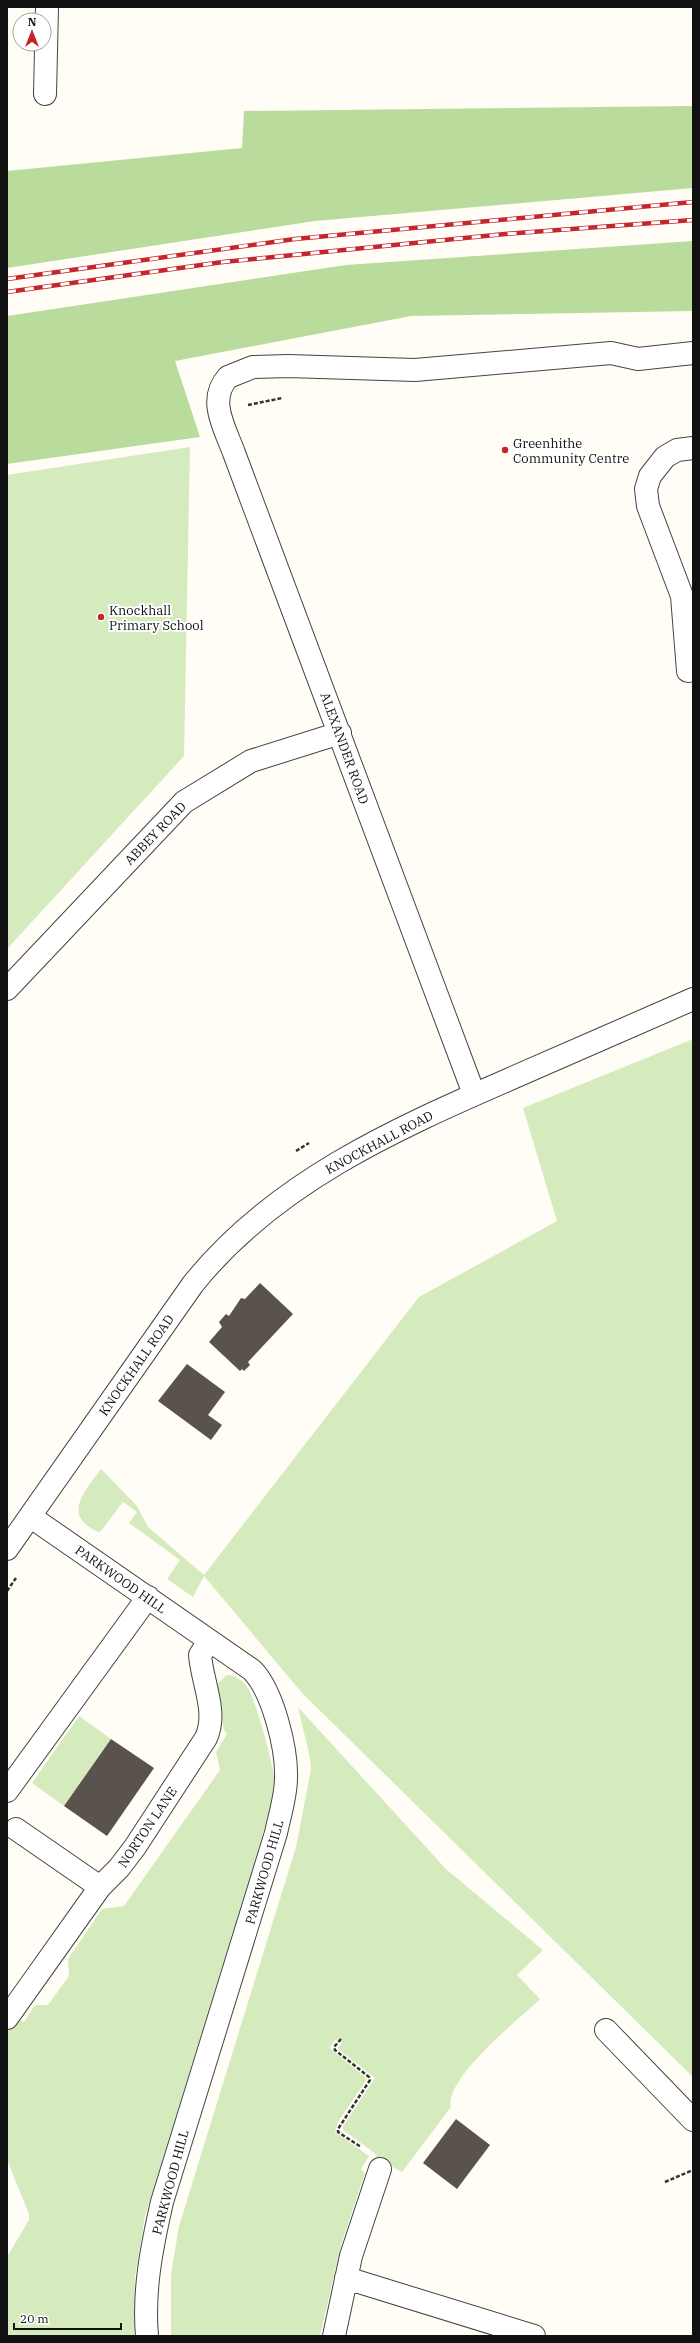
<svg xmlns="http://www.w3.org/2000/svg" width="700" height="2343" font-family="'IBM Plex Serif',serif">
<style>
.green{fill:#d5ebbd}
.forest{fill:#b9dc9c}
.building{fill:#5a524d}
.lines{fill:none;stroke-linecap:round;stroke-linejoin:round}
.minor-casing{stroke:#444;stroke-width:24}
.path{stroke:#333;stroke-width:2.5;stroke-dasharray:4 2;stroke-linecap:butt}
.minor{stroke:#fff;stroke-width:22}
.rail-casing{stroke:#c4262e;stroke-width:4.5}
.rail{stroke:#fff;stroke-width:3;stroke-dasharray:9;stroke-linecap:butt}
.poi-dot{fill:#c4262e;stroke:#fff;stroke-width:1.5}
.labels{text-anchor:middle;stroke-width:4;stroke-linejoin:round;paint-order:stroke}
.poi-label{font-size:13px;fill:#111;stroke:#fff;text-anchor:start}
.street-label{font-size:13px;fill:#111;stroke:#fff}
</style>
<rect width="100%" height="100%" fill="#fffdf5"/>
<path class="green" d="M190,447l-6,309 -177,193v-474z
M693,1039v1038l-391,-384 -98,-117 -11,21 -26,-18 13,-19 -51,-37 8,-11 -14,-10 -22,29 -3,1c-37,-17 -13,-41 3,-63l36,37 11,21 56,48 215,-278 138,-76 -34,-113z
M227,1675c8,0 17,6 21,13 7,10 26,78 26,91 0,20 -8,42 -13,61l-116,376 -10,61 -1,59h-127v-79l22,-37v-6l-22,-54v-129l9,-13 8,4 11,-17h13l21,-29 -1,-17 34,-50 22,-3 96,-136 -4,-18 11,-18 -3,-4 -8,-45z
M298,1707l148,162 97,81 -26,25 23,24c-19,18 -97,81 -89,108l-49,65 -13,-7 -18,2 6,-12 -34,-25v-4l32,-48 -38,-30 5,-5 -6,-4 -6,8 1,2 36,30 -29,43 -3,10 34,24 -8,13 4,4 -24,72 -21,91h-149v-62l8,-48 117,-379 15,-78 -1,-11z
M79,1716l32,23 -47,67 -32,-23z"/>
<path class="forest" d="M693,106v82l-378,33 -308,47v-97l235,-23 2,-37z
M693,241v70l-282,5 -236,45 25,76 -193,27v-148l339,-51z"/>
<path class="building" d="M260,1283l33,31 -45,48 2,3 -6,6 -2,-2 -2,2 -31,-29 13,-15 -3,-5 7,-8 3,2 12,-18 4,1z
M187,1364l38,28 -17,23 14,10 -11,15 -53,-39z
M111,1739l43,29 -47,68 -43,-30z
M456,2119l34,26 -33,44 -34,-26z"/>
<g class="lines">
<defs>
<path id="minor" d="M45,94l2,-87
M688,671l-6,-75 -34,-90 -2,-17 4,-13 15,-19 12,-7 16,-2
M7,989l177,-187 67,-41 89,-28
M474,1094l-240,-641c-9,-25 -27,-53 -6,-76l25,-10 35,-1 127,4 196,-17 27,6 55,-6
M31,1517l221,153c21,21 35,79 34,108 0,18 -6,36 -10,55l-114,369c-10,44 -19,88 -15,134
M7,1549l186,-265c81,-101 200,-154 317,-205 61,-27 122,-53 183,-80
M7,1791l141,-194
M16,1829l84,58
M7,2018l93,-131 19,-19 16,-21 71,-109c12,-26 -4,-56 -6,-83l9,-14
M606,2030l87,90
M346,2278l188,58
M334,2336l17,-80 29,-87"/>
</defs>
<use href="#minor" class="minor-casing"/>
<path class="path" d="M248,405l34,-7
M296,1151l13,-8
M7,1591l9,-13
M341,2039l-7,8 1,3 34,27 1,3 -32,49v3l23,15
M665,2182l28,-12"/>
<use href="#minor" class="minor"/>
<defs>
<path id="rail" d="M7,279l288,-40 398,-37
M7,292l216,-30 282,-28 188,-14"/>
</defs>
<use href="#rail" class="rail-casing"/>
<use href="#rail" class="rail"/>
</g>
<g class="poi-dot">
<circle cx="505" cy="450" r="4"/>
<circle cx="101" cy="617" r="4"/>
</g>
<g class="labels">
<g class="poi-label">
<text x="513" y="448">Greenhithe<tspan x="513" dy="15">Community Centre</tspan></text>
<text x="109" y="615">Knockhall<tspan x="109" dy="15">Primary School</tspan></text>
</g>
<g class="street-label">
<text transform="translate(345 748) rotate(70)" y="5">ALEXANDER ROAD</text>
<text transform="translate(155 833) rotate(-46)" y="5">ABBEY ROAD</text>
<text transform="translate(379 1142) rotate(-28)" y="5">KNOCKHALL ROAD</text>
<text transform="translate(136 1365) rotate(-55)" y="5">KNOCKHALL ROAD</text>
<text transform="translate(121 1579) rotate(35)" y="5">PARKWOOD HILL</text>
<text transform="translate(147 1827) rotate(-56)" y="5">NORTON LANE</text>
<text transform="translate(264 1872) rotate(-74)" y="5">PARKWOOD HILL</text>
<text transform="translate(170 2182) rotate(-75)" y="5">PARKWOOD HILL</text>
</g>
</g>
<rect width="700" height="2343" fill="none" stroke="#111111" stroke-width="16"/>
<g transform="translate(32 32)"><circle r="19" fill="#ffffff" stroke="#a0a0a0"/>
<path d="M0-3L7 15L0 10L-7 15Z" fill="#c4262e"/>
<text y="-6" font-size="11" font-weight="bold" text-anchor="middle" fill="#111111">N</text>
</g>
<path d="M14 2323v6h107v-6" fill="none" stroke="#111111" stroke-width="2"/>
<text x="20" y="2323" font-size="12" fill="#111111" stroke="#ffffff" stroke-width="3" paint-order="stroke">20 m</text>
</svg>
